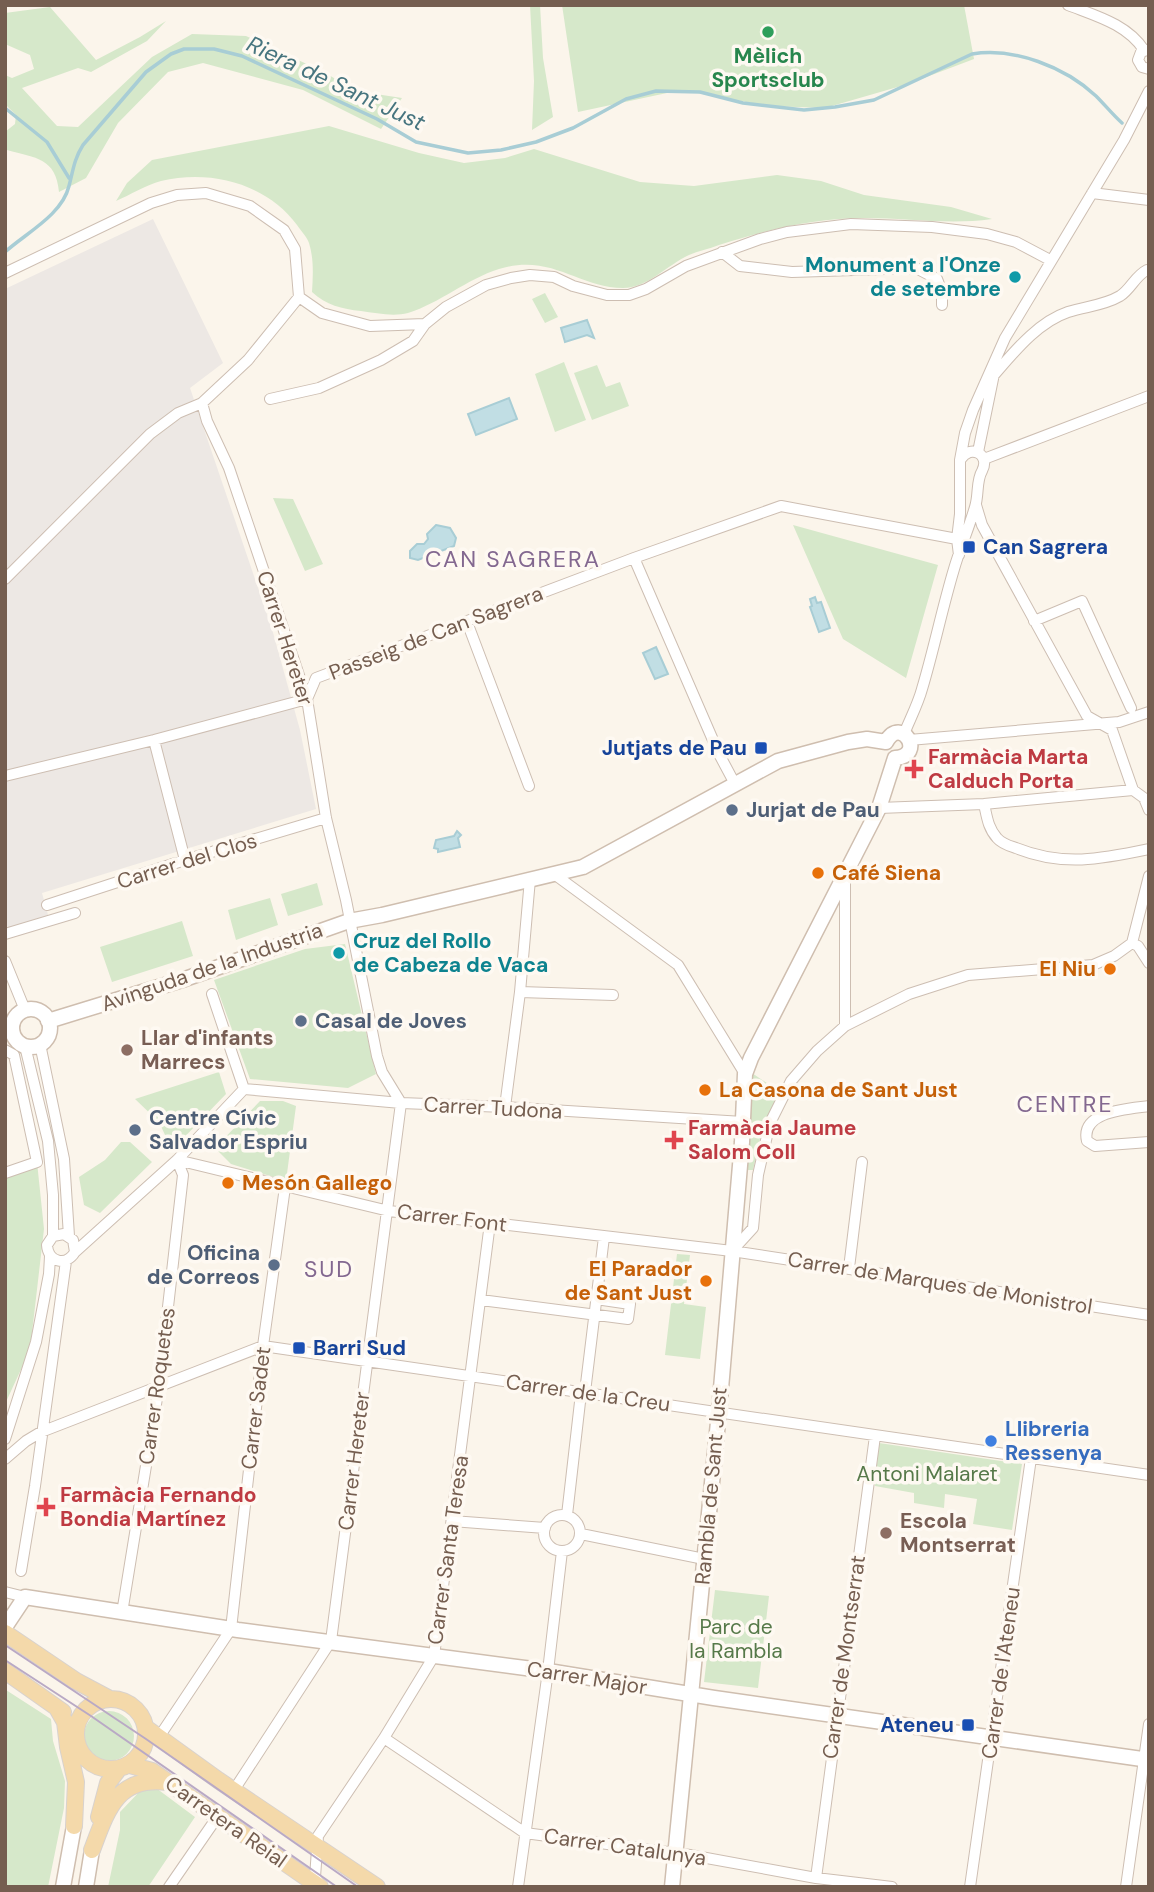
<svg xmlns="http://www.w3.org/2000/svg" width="1154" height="1892" font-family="'DM Sans',sans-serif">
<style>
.industrial{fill:#ede8e4}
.green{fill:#d6e8ca}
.water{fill:#c1dee4;stroke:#a8cdd5;stroke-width:2}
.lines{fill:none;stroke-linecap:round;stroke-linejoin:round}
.stream{stroke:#a8cdd5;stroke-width:3.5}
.street-casing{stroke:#cdbeb2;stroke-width:12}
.secondary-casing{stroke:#cfbeaf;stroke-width:17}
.primary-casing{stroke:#d8d2ce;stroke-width:18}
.street{stroke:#fff;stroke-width:10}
.secondary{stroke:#fff;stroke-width:14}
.primary{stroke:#f4d9aa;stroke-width:16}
.tram{stroke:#b9a9c5;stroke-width:2}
.leisure-dot{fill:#2e9e5b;stroke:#fef9f2;stroke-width:2.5}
.culture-dot{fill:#0f9aa8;stroke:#fef9f2;stroke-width:2.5}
.transit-dot{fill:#1a4fb4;stroke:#fef9f2;stroke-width:2.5}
.health-dot{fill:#e0444e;stroke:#fef9f2;stroke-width:2.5}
.service-dot{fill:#5c6f8a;stroke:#fef9f2;stroke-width:2.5}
.food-dot{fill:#e8710a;stroke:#fef9f2;stroke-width:2.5}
.education-dot{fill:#8d6e63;stroke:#fef9f2;stroke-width:2.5}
.shop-dot{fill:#3f7fe0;stroke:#fef9f2;stroke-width:2.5}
.labels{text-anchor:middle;stroke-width:7;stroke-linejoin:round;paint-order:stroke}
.leisure-label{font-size:21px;font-weight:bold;fill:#27864d;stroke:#fef9f2}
.culture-label{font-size:21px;font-weight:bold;fill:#0d838f;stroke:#fef9f2;text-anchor:end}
.transit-label{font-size:21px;font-weight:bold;fill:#164399;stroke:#fef9f2;text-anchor:start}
.street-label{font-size:21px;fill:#755e50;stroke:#fef9f2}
.health-label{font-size:21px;font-weight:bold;fill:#be3a42;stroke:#fef9f2;text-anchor:start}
.service-label{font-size:21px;font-weight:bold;fill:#4e5e75;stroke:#fef9f2;text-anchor:start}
.food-label{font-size:21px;font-weight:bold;fill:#c56008;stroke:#fef9f2;text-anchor:start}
.education-label{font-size:21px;font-weight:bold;fill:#785e54;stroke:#fef9f2;text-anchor:start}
.shop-label{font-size:21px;font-weight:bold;fill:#366cbe;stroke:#fef9f2;text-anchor:start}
.park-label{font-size:21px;fill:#567949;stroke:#fef9f2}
.water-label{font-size:23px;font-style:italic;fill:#47757f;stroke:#fef9f2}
.neighbourhood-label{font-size:23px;letter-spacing:2px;fill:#836890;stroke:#fef9f2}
</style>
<rect width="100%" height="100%" fill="#fbf5eb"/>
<path class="industrial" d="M153,219l70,144 -33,25 82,241 28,101 16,79 -274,84 8,29 -39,12 -6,-13v-632z"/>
<path class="green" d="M530,5h10l3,53 10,59 -21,13 2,-49z
M562,5h402l10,54 -66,25 -83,24 -57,-2 -87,-16 -103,22z
M50,7l46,53 44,-23 26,-16 -19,20 -56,31 -13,-4 -56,20 35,38 21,1 74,-70 40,-23 54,2 76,35 34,20 46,7 -21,31 -78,-39 -100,-27 -35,9 -50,51 -32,55 -27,14c-3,-34 -23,-34 -52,-42l-2,10v-28l10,-8 1,-9 -11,-11v-29l7,3 22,-9 -4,-14 -25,-11v-31z
M329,126l90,27 45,10 41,-5 29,-9 106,33 54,4 83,-11 44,6 43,14 87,12 41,12c-43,6 -85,-1 -127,-1 -51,0 -99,12 -146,27 -10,4 -21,6 -30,10 -22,10 -41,33 -66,33 -45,0 -71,-35 -124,-19 -32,10 -59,34 -91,44 -15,4 -32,0 -47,-2 -19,-2 -35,-6 -49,-19 1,-16 2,-33 -3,-49 -2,-6 -8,-12 -12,-18 -30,-41 -86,-56 -136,-44 -15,4 -31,14 -45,20l11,-18 25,-23z
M545,293l13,24 -13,6 -13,-24z
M564,362l22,58 -31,12 -20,-58z
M597,365l9,22 14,-5 9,24 -37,14 -18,-47z
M273,498l20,1 30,65 -18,7z
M793,525l145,40 -32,113 -63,-39z
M317,883l6,22 -35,11 -7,-22z
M270,898l8,27 -42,15 -8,-30z
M182,921l11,35 -81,26 -12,-35z
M345,944l31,130 -28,14 -98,-9 -36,-99 91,-31z
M219,1072l7,22 -54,56 -13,-28 -24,-23z
M752,1073l28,19 -18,38 -9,40h-10z
M260,1101h23l13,5 -10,75 -55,-17 -16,-16z
M121,1142h9l22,20 -52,51 -16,-8 -5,-28 26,-17z
M37,1162l7,67 -14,121 -25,54v-231z
M677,1254l13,1 -6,49 22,3 -6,52 -35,-4z
M879,1443l143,21 -10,66 -39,-6 4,-25 -32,-5 -1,14 -30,-5v-10l-39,-7z
M715,1590l54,6 -11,92 -54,-6z
M6,1690l45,29 2,22 12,40 -1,27 -16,79h-43z
M84 1736a25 25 0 1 1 50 0a25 25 0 1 1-50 0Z
M156,1788l39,29 -47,70h-40l12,-57v-18l22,-23z"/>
<path class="water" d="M587,320l7,18 -7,-3 -22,7 -4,-14z
M509,398l8,21 -41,16 -8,-21z
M436,525l14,3 6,10 -2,8 -36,14 -8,-2v-7l7,-7h7l4,-5 -1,-5z
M815,597l2,6 4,-1 9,26 -11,4 -9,-25 2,-1 -2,-7z
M656,647l12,27 -13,5 -12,-26z
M457,831l4,4 -3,3 2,9 -22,5v-3l-4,-1 2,-8 18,-4z"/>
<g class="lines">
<path class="stream" d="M5,108l42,34 22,36
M5,252c21,-19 57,-37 64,-66 4,-15 5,-27 14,-41l63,-73 25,-18 13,-5h30l28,7 135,63 39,23 52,11 33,-3 35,-8 37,-14 53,-29 30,-8 44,1 43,11 61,7 31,-3 39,-7 98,-46c42,-7 93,13 124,42 9,9 17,19 26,27"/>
<defs>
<path id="street" d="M1068,5c28,11 59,19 76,45
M1147,50l-6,2 -3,8 4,7 7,2
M1092,193l57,7
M722,252l18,14 52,6 124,-4 21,11 5,13v13
M5,273l146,-70 26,-8 29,-2 44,13 34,24 11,19 4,48
M299,297l23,16 48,13 55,-2
M994,375c20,-23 44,-53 74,-63 18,-6 35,-6 52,-16 11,-7 15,-20 27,-26
M270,399l49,-11 62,-28 32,-19 12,-17 21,-17 40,-22 25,-7 19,-3 24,2 19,9 34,9h22l17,-6 40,-23 74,-27 27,-7 64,-8 81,3 55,7 29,8 34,18
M202,403l5,18 22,47 78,231 19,119 20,82 31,156 5,16 19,31
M978,452l16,-78
M984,459l165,-63
M976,505l6,20 105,191 25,14 21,60 11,8 5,12
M959,555l-2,-16 3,-25v-54l5,-27 8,-23 32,-72 119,-198 25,-49
M634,558l85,196 16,30
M5,579l145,-145 28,-21 24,-10 46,-43 51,-63
M1034,621l48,-20 49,107
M467,622l62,164
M904,734c6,-15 14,-30 18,-45 12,-40 20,-80 32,-120 6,-21 15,-41 21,-62 4,-12 1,-26 7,-36 9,-17 -12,-27 -21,-12
M154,740l31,120
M909,740l210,-18 30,-10
M5,776l149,-36 153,-41 9,-21 318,-120 147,-52 176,33
M984,804c3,13 4,24 13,34 5,6 13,8 19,10 47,19 85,11 133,1
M879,808l105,-4 149,-14
M554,874l124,91 67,109
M845,880v146
M47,905l138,-45 141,-42
M5,934l70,-21
M1132,943l6,3 11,17
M5,961l20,49
M520,992l93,3
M212,994l32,95
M40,1044l24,115 5,77
M25,1046l23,95 5,54v41
M5,1050l9,5 23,107 -32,11
M244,1089l157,14 104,4 238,15
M1149,1106c-21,3 -69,5 -62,35l8,5 54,-4
M505,1107l15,-115 10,-113
M177,1160l212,51 343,40 417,64
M732,1251l21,-23 5,-53 12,-52 21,-42 26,-30 28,-25 64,-32 59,-19 125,-10 21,-9 18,-13 17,-67
M75,1252l-2,-12 -9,-6 -11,2 -6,9c1,17 19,22 28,7l102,-92 67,-71
M849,1268l13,-106
M481,1300l147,19 2,-15 -34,-5
M5,1439l31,-97 13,-68 1,-18
M5,1459l21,-18 15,-9 222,-86 886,129
M544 1533a18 18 0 1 1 36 0a18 18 0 1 1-36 0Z
M567,1515l13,-113 5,-10 19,-155
M452,1521l93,7
M581,1534l123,25
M21,1571l14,-85 31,-225
M5,1592l20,5
M122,1613l37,-227 24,-211 -6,-15
M159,1737l72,-108 32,-283 22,-159
M384,1738l141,95 165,22 126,23 76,9
M234,1790l97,-149 70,-538
M816,1878l59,-442
M321,1886l-6,-9 3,-41 66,-98 50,-82 56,-433
M169,1887l49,-71
M518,1887l30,-216 14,-120
M970,1887l61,-429
M1126,1887l23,-163"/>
<path id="secondary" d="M886,742c15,-28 41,14 9,16
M12 1028a19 19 0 1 1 38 0a19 19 0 1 1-38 0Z
M48,1021l137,-42 164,-58 33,-6 201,-48 195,-106 70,-19 19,-3 19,3
M5,1627l20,-30 213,33 310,41 166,27 435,62
M63,1887l11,-61
M86,1887l6,-37
M672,1887l47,-475 23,-270 3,-68 6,-16 128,-250 16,-50"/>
<path id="primary" d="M5,1633l71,48 32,17
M5,1671l58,41
M76 1734a35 35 0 1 1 70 0a35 35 0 1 1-70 0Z
M57,1708l8,14 3,25 8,35 -2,44
M146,1728l72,52 159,107
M130,1765l22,6 168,116
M99,1817l9,-34 9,-12
M92,1850c15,-40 25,-74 75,-68"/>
</defs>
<use href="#street" class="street-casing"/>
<use href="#secondary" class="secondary-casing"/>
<use href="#primary" class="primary-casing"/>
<use href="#street" class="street"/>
<use href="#secondary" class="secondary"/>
<use href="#primary" class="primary"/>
<path class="tram" d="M5,1645l141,94 212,148
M5,1660l86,56 246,171"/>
</g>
<circle class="leisure-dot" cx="768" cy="32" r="7"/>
<g class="culture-dot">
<circle cx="1015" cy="277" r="7"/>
<circle cx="339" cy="953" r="7"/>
</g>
<g class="transit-dot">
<rect x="962" y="540" width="14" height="14" rx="3.5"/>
<rect x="754" y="741" width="14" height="14" rx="3.5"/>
<rect x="292" y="1341" width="14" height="14" rx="3.5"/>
<rect x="961" y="1718" width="14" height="14" rx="3.5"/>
</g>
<g class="health-dot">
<path d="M910.5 758.5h7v7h7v7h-7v7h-7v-7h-7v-7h7z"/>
<path d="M670.5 1129.5h7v7h7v7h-7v7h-7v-7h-7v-7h7z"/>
<path d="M42.5 1496.5h7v7h7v7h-7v7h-7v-7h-7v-7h7z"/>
</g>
<g class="service-dot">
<circle cx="732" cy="810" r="7"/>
<circle cx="301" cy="1021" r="7"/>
<circle cx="135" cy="1130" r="7"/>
<circle cx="274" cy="1265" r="7"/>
</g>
<g class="food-dot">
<circle cx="818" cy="873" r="7"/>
<circle cx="1110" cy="969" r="7"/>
<circle cx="705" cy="1090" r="7"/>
<circle cx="228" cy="1183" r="7"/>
<circle cx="706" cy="1281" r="7"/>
</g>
<g class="education-dot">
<circle cx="127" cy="1050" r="7"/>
<circle cx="886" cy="1533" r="7"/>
</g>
<circle class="shop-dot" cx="991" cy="1441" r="7"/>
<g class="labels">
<g class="leisure-label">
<text x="768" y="63">Mèlich<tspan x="768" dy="24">Sportsclub</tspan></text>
</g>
<g class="culture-label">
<text x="1001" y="272">Monument a l'Onze<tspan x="1001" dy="24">de setembre</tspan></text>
<text x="353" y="948" text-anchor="start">Cruz del Rollo<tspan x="353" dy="24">de Cabeza de Vaca</tspan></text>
</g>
<g class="transit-label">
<text x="983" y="554">Can Sagrera</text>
<text x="747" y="755" text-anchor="end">Jutjats de Pau</text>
<text x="313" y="1355">Barri Sud</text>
<text x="954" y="1732" text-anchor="end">Ateneu</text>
</g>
<g class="street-label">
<text transform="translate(436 633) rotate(-21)" y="7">Passeig de Can Sagrera</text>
<text transform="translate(285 638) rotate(72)" y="7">Carrer Hereter</text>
<text transform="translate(187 861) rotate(-17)" y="7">Carrer del Clos</text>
<text transform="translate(212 967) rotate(-19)" y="7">Avinguda de la Industria</text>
<text transform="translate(493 1108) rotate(3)" y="7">Carrer Tudona</text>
<text transform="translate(452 1218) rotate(7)" y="7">Carrer Font</text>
<text transform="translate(940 1283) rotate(9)" y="7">Carrer de Marques de Monistrol</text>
<text transform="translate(157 1386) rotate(-82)" y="7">Carrer Roquetes</text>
<text transform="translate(588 1393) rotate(8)" y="7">Carrer de la Creu</text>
<text transform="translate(256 1408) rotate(-83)" y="7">Carrer Sadet</text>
<text transform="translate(354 1461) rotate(-83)" y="7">Carrer Hereter</text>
<text transform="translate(711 1486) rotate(-85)" y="7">Rambla de Sant Just</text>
<text transform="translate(448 1550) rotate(-82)" y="7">Carrer Santa Teresa</text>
<text transform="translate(844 1657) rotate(-82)" y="7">Carrer de Montserrat</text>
<text transform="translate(1001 1673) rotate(-82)" y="7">Carrer de l'Ateneu</text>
<text transform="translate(587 1678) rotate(9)" y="7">Carrer Major</text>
<text transform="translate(226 1822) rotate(35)" y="7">Carretera Reial</text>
<text transform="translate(625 1847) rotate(8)" y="7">Carrer Catalunya</text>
</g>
<g class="health-label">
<text x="928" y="764">Farmàcia Marta<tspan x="928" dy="24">Calduch Porta</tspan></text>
<text x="688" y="1135">Farmàcia Jaume<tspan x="688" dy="24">Salom Coll</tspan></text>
<text x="60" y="1502">Farmàcia Fernando<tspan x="60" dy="24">Bondia Martínez</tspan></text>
</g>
<g class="service-label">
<text x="746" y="817">Jurjat de Pau</text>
<text x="315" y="1028">Casal de Joves</text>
<text x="149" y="1125">Centre Cívic<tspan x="149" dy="24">Salvador Espriu</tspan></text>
<text x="260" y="1260" text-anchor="end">Oficina<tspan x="260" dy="24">de Correos</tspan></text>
</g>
<g class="food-label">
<text x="832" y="880">Café Siena</text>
<text x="1096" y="976" text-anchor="end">El Niu</text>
<text x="719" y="1097">La Casona de Sant Just</text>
<text x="242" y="1190">Mesón Gallego</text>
<text x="692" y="1276" text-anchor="end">El Parador<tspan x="692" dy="24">de Sant Just</tspan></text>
</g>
<g class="education-label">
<text x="141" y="1045">Llar d'infants<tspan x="141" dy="24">Marrecs</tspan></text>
<text x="900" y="1528">Escola<tspan x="900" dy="24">Montserrat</tspan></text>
</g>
<g class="shop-label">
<text x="1005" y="1436">Llibreria<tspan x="1005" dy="24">Ressenya</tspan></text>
</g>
<g class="park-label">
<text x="927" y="1481">Antoni Malaret</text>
<text x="736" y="1634">Parc de<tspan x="736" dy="24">la Rambla</tspan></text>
</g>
<g class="water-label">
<text transform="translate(336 83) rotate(25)" y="8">Riera de Sant Just</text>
</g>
<g class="neighbourhood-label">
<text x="513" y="567">CAN SAGRERA</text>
<text x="1065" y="1112">CENTRE</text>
<text x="329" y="1277">SUD</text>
</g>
</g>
<rect width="1154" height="1892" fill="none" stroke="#755e50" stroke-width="14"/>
</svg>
